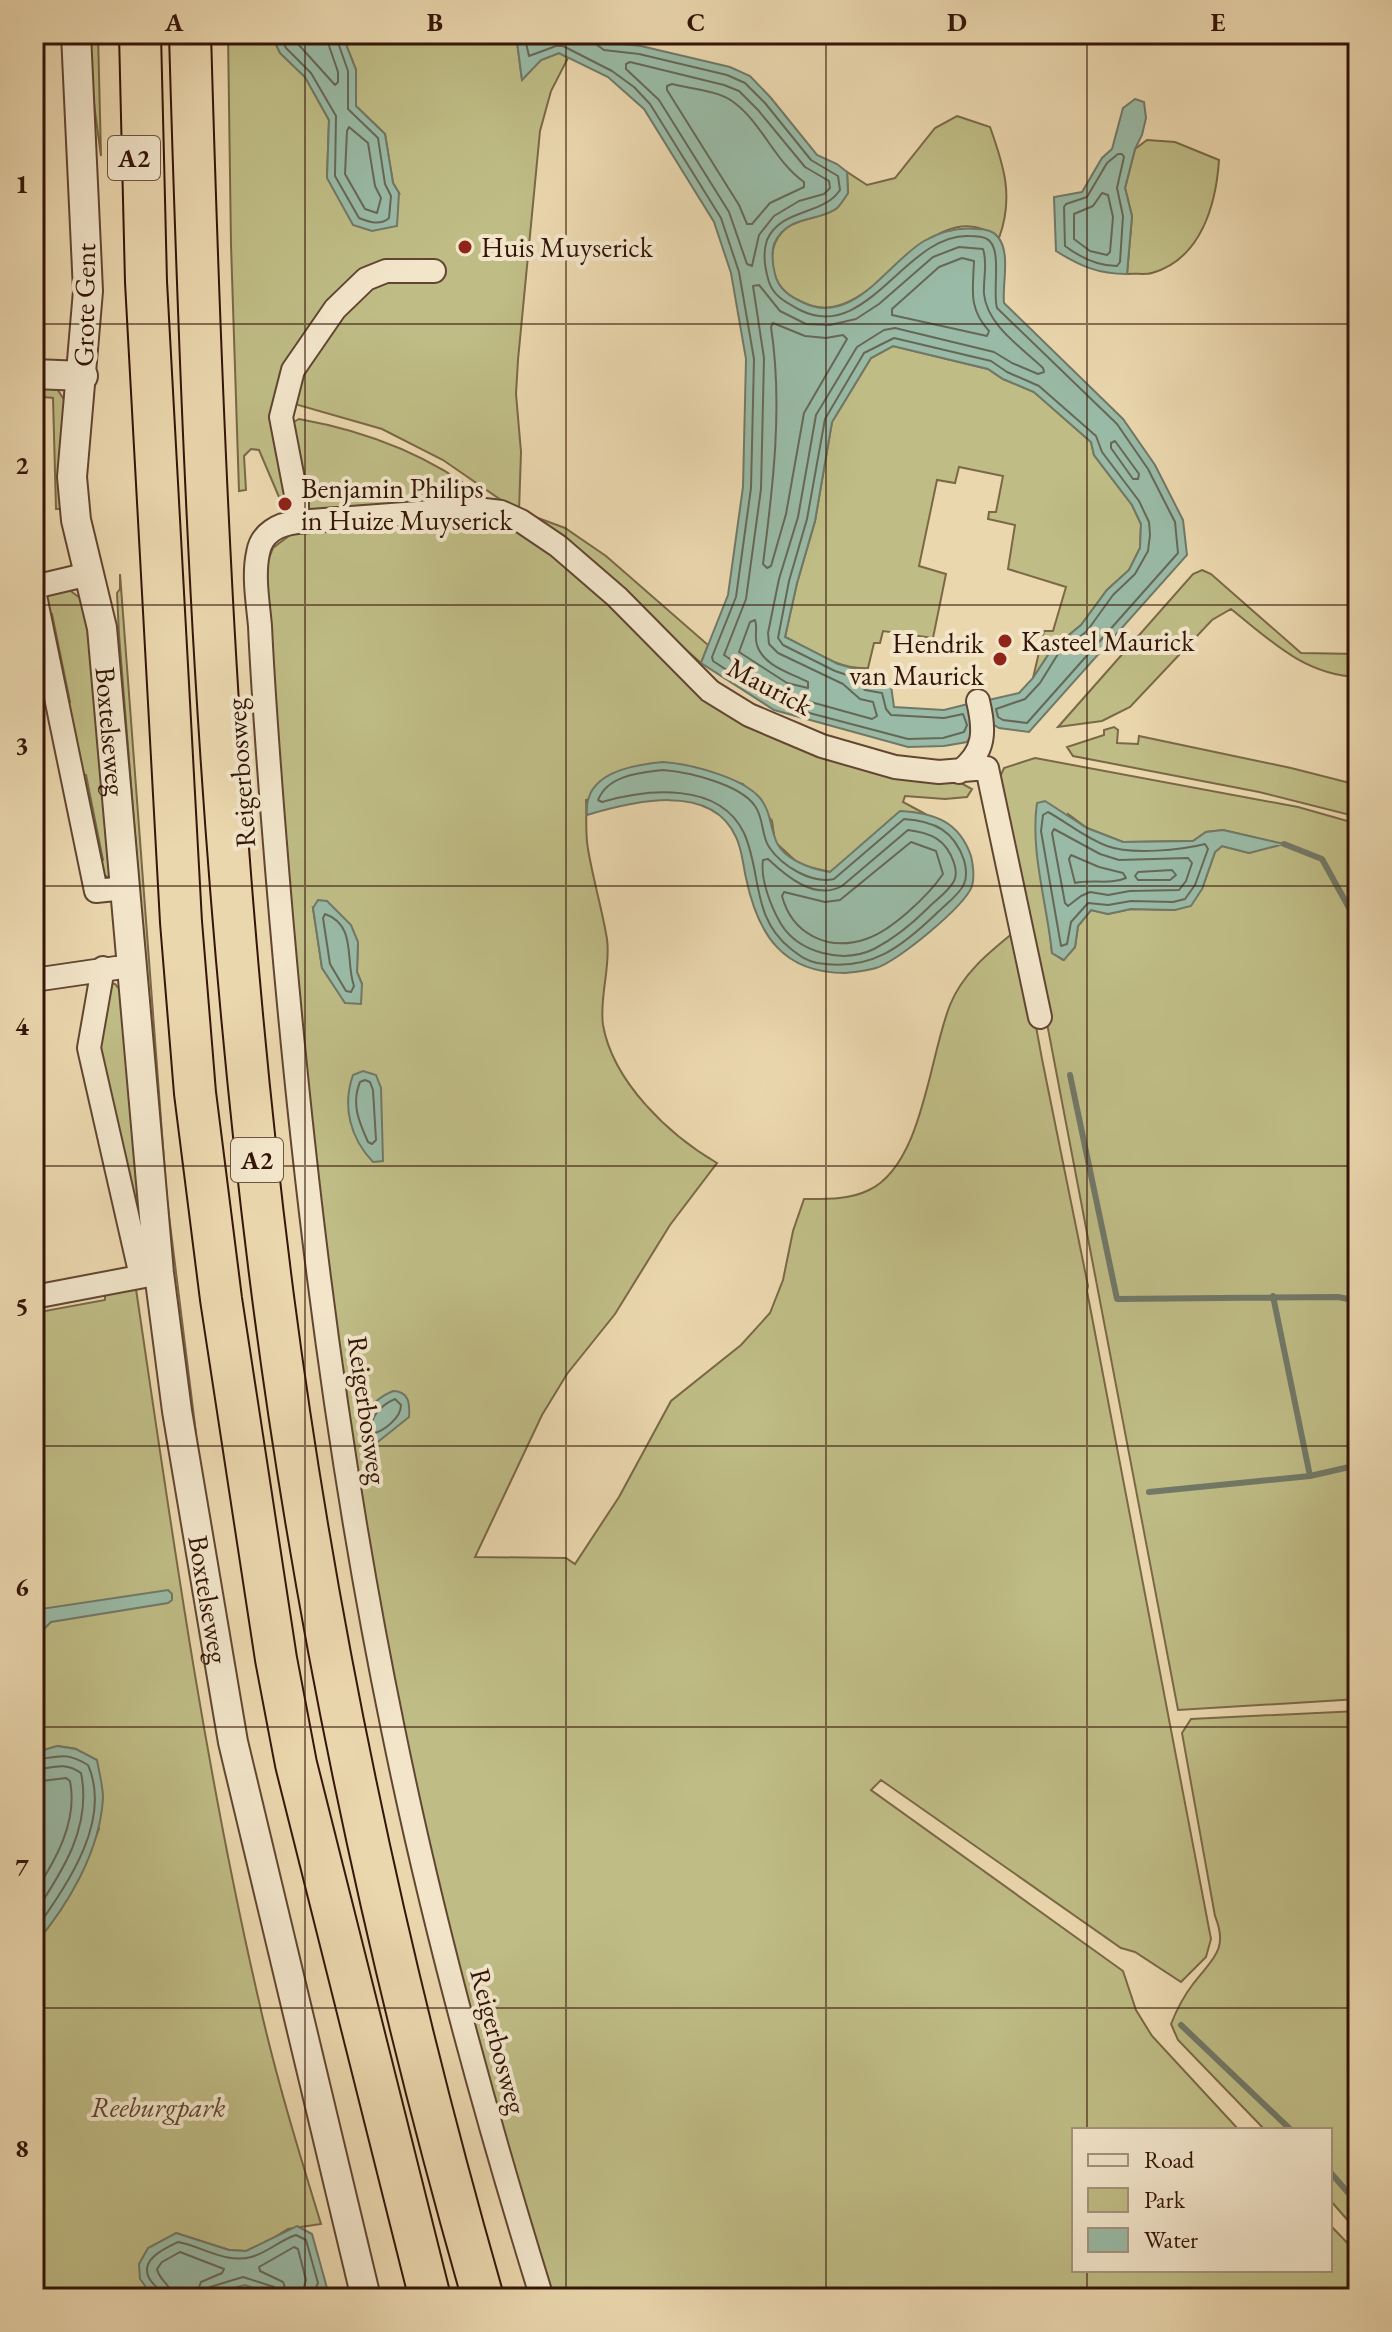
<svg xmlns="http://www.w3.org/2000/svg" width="1392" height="2332" font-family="'EB Garamond',serif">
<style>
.green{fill:#bfbc85;stroke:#7a6846;stroke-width:2;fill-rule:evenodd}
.water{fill:#99baa6;stroke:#717867;stroke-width:2}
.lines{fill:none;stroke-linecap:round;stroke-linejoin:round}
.shore{stroke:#666857;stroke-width:2}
.stream{stroke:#717867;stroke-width:6}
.minor-casing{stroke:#624632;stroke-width:26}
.tertiary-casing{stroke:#624632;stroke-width:32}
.motorway-casing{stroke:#341508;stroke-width:44}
.minor{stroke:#f2e5ca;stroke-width:22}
.tertiary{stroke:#f2e5ca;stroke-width:28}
.motorway{stroke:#ebd7ae;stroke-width:40}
.grid{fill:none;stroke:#341508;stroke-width:2;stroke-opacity:0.55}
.poi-dot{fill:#8f2418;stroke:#f2e5ca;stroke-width:3}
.labels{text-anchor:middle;stroke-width:8;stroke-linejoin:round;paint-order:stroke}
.shield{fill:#f2e5ca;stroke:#6d5342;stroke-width:2}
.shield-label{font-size:26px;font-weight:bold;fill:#341508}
.poi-label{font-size:28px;fill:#341508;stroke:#f2e5ca;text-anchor:start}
.street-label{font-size:28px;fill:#341508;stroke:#f2e5ca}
.park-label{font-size:28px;font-style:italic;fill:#5e472e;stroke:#f2e5ca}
.neatline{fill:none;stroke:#341508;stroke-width:3}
.grid-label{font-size:26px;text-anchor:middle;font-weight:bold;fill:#341508}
</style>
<rect width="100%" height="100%" fill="#ebd7ae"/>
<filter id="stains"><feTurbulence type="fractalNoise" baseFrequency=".0025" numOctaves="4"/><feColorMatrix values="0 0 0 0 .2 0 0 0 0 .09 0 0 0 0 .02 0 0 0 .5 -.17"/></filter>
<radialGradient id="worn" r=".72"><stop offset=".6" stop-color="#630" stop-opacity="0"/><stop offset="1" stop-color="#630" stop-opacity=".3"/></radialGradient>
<path class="green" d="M88,34h10l3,122 -8,-59z
M228,34h43l9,19 25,24 24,43 -2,58 72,15 -6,-10 -8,-49 -29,-28v-36l-14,-36h174l6,45 19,-19 18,-7 9,5 -17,33 -11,40 -22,229 -2,34 5,58 -2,59 46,17 41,28 102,89 -7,18 -135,-118 -123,-85 -61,-31 -84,-24 -6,-9 -2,98 -11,3 -20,-47 -8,-1 -7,7 2,34 -7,1 -8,-246z
M957,116l33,11c14,39 24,70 9,111 -73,-55 -126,101 -197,64 -9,-4 -18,-9 -23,-18 -7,-11 -9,-30 -4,-41 13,-29 45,-21 62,-35 4,-4 8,-11 11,-15l-1,-21 20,13 28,-7 40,-50z
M1147,140l28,2 44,18c-3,45 -18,99 -67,113 -7,2 -17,0 -25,1l5,-58 -7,-28 10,-39z
M893,346l95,23 15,10 31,13 57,50 3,13 38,50 9,19 -1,24 -11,22 -22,20 -26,35 -29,24 -19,29 11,-47h9l13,-44 -58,-18 7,-44 -27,-6 1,-7h7l7,-36 -44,-9 -4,16 -18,-3 -18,86 27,8 -13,64 -50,-7 -3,12h-6l-6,25c-29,2 -57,-18 -83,-31l12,-54 18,-62 17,-99 39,-64z
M37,382l18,4 10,15 -2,108h-7l-3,-111 -9,-1 -6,-4z
M299,419c67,12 131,36 185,79l-169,18 -9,-7 -14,-86z
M483,518l44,15 29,20 158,148 245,81 13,7 -5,8 -22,2 -40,-3 -2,6 26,14 -16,-4 -57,39 -26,21 -30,-7 -25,-23 -3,-21 -29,-37 -20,-6 -137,22c1,16 -1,33 2,49 5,30 14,60 19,90 4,28 -8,58 -4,86 10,57 66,110 114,138l-47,62 -55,89 -48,60 -25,41 -67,142 91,1 9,6 44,-67 52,-96 70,-56 29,-32 13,-33 10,-49 11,-32c21,0 45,1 65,-9 54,-26 60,-133 81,-185 13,-33 42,-55 68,-76l24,130 46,227 -1,5 124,648 -5,18 -25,25 -46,-30 -14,-4 -240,-168 -10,10 252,181 13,39 16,26 87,94h-165v140h256v-45l28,29v44h-805l-83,-274 -55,-227 -47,-234 -60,-443 -38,-454 -4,-101 7,-17 21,-16zM313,908l45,34 -1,30 5,12 -17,18 -23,-34z
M1202,570l9,4 90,79 57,1v23c-54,-2 -88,-37 -127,-68l-19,11 -82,87 -28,14 -44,6 135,-153z
M120,574l47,626 29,233 -9,-37 -16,-114 -52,-647 -2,-42 3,-4z
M68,589l16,12 11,63 18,210 -5,3 -5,-2 -6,-13 6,-2 -17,-85h-7l-14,-72 5,-1 -18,-88 -5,1 -2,-19z
M1114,727l4,3 -1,13 21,1 1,-8 152,32 67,17v32l-99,-25 -186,-36 -6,-9 37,-12v-5z
M1035,758l263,49 60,17v875l-180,11c-57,-311 -120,-621 -178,-933l4,-9zM1068,814l19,14 36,14 70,-1 13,-9 17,-2 59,14 -33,9 -27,-7 -7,6 -13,37 -27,21 -44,-1 -23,5 -17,-4 -13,16 -3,21 -12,13 -11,-7 -5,-45z
M109,983l6,1 7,8 25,257 -7,2 -43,-203z
M136,1289c35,237 68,474 122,708 17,77 40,152 63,227l-33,5 -26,16 -16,6 -17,-1 -53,-17 -27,58 10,7h-125v-353l43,-63 22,-53 -23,-80 -18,-3 -24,7v-440l71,-13v-7z
M1358,1711v521l-28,-32v-70h-65l-87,-90 -7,-16c6,-15 12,-27 22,-40 19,-25 36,-34 22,-68l-33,-183 9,-14z"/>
<path class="water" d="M271,34h71l14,36v36l29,28 8,49 6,10 -2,33 -25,5 -19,-6 -26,-47 2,-58 -24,-43 -25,-24z
M516,34h79l10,8 36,4 89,21 20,9 21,22 46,57 20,9 10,8 1,21c-3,5 -7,11 -11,15 -17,14 -48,6 -62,34 -5,11 -2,25 1,36 5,13 15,19 26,24 51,26 86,-40 122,-61 16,-9 35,-14 53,-12 8,0 16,1 21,8 13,16 4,47 6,66l119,116 32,46 28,55 4,35 -158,177 -30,-4 -8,-5 -7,-22 35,-8 14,-15 19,-29 29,-24 26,-35 22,-20 11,-22 1,-24 -9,-19 -38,-50 -3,-13 -57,-50 -31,-13 -15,-10 -95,-23 -22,12 -39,64 -17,99 -18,62 -12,54 53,27 18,5c8,15 19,15 35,17l3,21 50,3 28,-7 4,24 -9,15 -23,4 -36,1 -134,-37 -73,-47 27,-68 15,-108 3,-128 -15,-86 -17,-51 -70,-113 -36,-32 -49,-24 -18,7 -19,20z
M1135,99l9,3 2,16 -4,17 -7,14 -10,39 7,28 -5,58c-29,0 -47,-8 -71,-23l-2,-54 28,-5 20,-34 10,-9 11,-41z
M663,762c27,2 79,15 97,36 10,12 10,27 15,40 6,21 36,31 55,34l70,-61c34,2 59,10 71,45 2,9 4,20 1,30 -7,20 -75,76 -96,82 -9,3 -21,4 -31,5 -62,0 -87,-38 -99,-95 -3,-13 -4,-29 -10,-41 -25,-56 -105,-35 -149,-22 -4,-42 44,-50 76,-53z
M1045,801l42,27 36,14 70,-1 13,-9 17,-2 61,14 -35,9 -27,-7 -7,6 -13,37 -11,17 -16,4 -44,-1 -23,5 -17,-4 -13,16 -3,21 -11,13 -12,-7c-5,-49 -22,-102 -15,-150z
M318,900l9,1 24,24 7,17 -1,30 5,12 -1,20 -16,-1 -23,-35 -9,-60z
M363,1071l13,4 5,13 2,73 -10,1c-23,-24 -31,-56 -20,-87z
M393,1391c16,0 17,13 16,26l-35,28h-8c-11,-24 5,-45 27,-54z
M168,1590l4,4v6l-4,3 -117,19 -6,6h-11v-18z
M57,1746l19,3 21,11c2,12 6,26 6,38 -3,53 -35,108 -69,147v-192z
M297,2226l15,8 15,54 -11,9 -9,1h-27l-35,-13 -50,13h-36l-10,-7 -9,-12 -1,-15 9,-16 28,-15 53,17 17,1z"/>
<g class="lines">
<path class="shore" d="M279,34l7,14 25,25 25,43 -1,60 24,42c10,4 21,8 30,0l2,-22 -6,-12 -7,-46 -30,-29v-38l-13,-37
M289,34l46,51 3,-3v-10l-13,-38
M524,34l5,22 27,-10h7l49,25 22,16 16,17 71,114 18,54 15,87 -3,129 -15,109 -24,60 1,4 64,42 21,7 110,29 35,-1 21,-6 3,-7 -4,-11 -19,4 -53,-3 -5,-6 -4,-16 -17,-3 -15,-14 -15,-5 -52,-26 -5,-7 11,-57 18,-62 18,-100 39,-66 30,-15 97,23 16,11 32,14 57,50 6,16 37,49 10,21 1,13 -2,16 -13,23 -22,21 -26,36 -29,23 -18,29 -15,16 -29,10 2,8 5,3 24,3 151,-170 -3,-31 -27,-53 -31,-45 -120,-116c-5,-17 6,-61 -10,-69 -5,-3 -13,-3 -18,-3 -63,-3 -102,108 -169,74 -13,-7 -26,-13 -31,-28 -4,-13 -7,-28 -2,-42 14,-32 56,-24 73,-50l-2,-14 -27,-16 -46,-57 -20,-20 -18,-8 -88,-21 -35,-4 -11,-8 -2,-8
M630,62l94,23 15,6 19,19 47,57 24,14 1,7 -6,6 -25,7 -25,15 -15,19 -7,31 -5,-2 -18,-52 -70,-112 -33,-31v-5z
M672,84c18,5 44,6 60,17 30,21 42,60 72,81v5l-34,16 -18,21h-5l-8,-19 -72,-115v-4z
M349,127l19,16 7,43 6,12 -4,15 -12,-4 -20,-35 2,-43z
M1118,154h4l2,3 -7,31 6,28 -3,46 -3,4c-20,0 -36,-8 -52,-20l-1,-39 2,-3 21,-7 20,-34z
M1102,193l6,2 5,22 -3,35 -3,3 -17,-4 -16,-12v-25l19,-8z
M959,247l24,2c5,14 0,30 1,45 3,31 37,53 59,74l1,4 -6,2 -26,-11 -18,-11 -99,-24 -11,2 -27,17 -41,68 -18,102 -19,62 -11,54 1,11 9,9 65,31 17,15 13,3 4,14 -5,3 -90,-25 -58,-39 22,-56 15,-110 3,-131 -11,-72 6,-1 21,26 26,13 24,1 26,-6 23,-15 54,-47z
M962,258l12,3c-1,29 -6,47 15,70l-2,5 -95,-21v-6l47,-42z
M773,323l32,13 21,2 17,-3 4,4 -43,74 -18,101 -15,52 -4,2 -4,-4c10,-77 20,-159 8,-237z
M1115,441l24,33 -1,5h-5l-22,-31v-5z
M755,620c3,8 -1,16 2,25 6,21 34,28 51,37v6l-21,-5 -48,-31 11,-30z
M663,770c25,2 77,14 92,36 9,12 6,29 14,41 13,19 42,37 65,32l70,-60c31,2 50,12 60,41 2,7 3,17 0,24 -4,10 -17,19 -25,27 -37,36 -68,61 -122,52 -11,-2 -18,-8 -26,-14 -40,-31 -29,-76 -47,-116 -25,-52 -97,-44 -142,-31l-4,-2c10,-25 41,-27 65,-30z
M1048,812c20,11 37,26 59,34 24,9 75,4 98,-2l3,5 -13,36 -10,14 -12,3 -42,-1 -23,4 -20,-2 -17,19 -4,22 -6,2 -20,-115 2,-16z
M1054,829l46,25 19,6 69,-2 4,5 -6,18 -7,9 -49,1 -22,4 -18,-3 -9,4 -13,10 -3,-3 -13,-70z
M908,830c23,3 38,9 46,33 2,6 3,12 0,18 -5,10 -18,19 -26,27 -16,16 -33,30 -54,41 -31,15 -75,4 -93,-25 -10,-17 -21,-45 -18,-64l5,-1c18,17 47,42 74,27z
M911,842l25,9 7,23c-15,22 -52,57 -77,65 -38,13 -74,-5 -84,-43l2,-4 41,10 15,-2z
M1071,855l28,12 24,6 3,5c-16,7 -34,1 -51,5l-6,-24z
M1172,870l4,5 -6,5h-32l-3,-4 3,-4z
M325,914c32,11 20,47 29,72l-3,6 -5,-1 -16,-27 -7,-46z
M365,1080l5,2 3,8 3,50 -4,4 -4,-2c-9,-20 -17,-38 -8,-60z
M395,1399l6,6c0,13 -17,26 -29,29 -4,-16 9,-29 23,-35z
M34,1760c25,-3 31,-9 54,5 25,57 -23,122 -54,167
M34,1770c19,-2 30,-9 47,3 11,53 -18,98 -47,141
M34,1782l32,-4 4,3c8,40 -14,79 -36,112
M162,2298c-1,-9 -6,-10 -11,-17 -14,-20 12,-32 27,-39 23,4 48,22 73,15 16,-4 29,-17 45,-22l10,5 12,43 -7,15
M172,2298c0,-14 -13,-17 -15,-29l5,-7 18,-10 44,17 -2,4 -21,9 -6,16
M205,2298v-6l5,-5 33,-10 31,10 5,11
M289,2298l-6,-16 -23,-11 -1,-4 35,-20 4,2 8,31 -5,18"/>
<path class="stream" d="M1284,844l38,15 36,65
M1070,1075l47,224 221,-2 20,4
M1310,1476l48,-11
M1149,1492l161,-16 -37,-180
M1181,2025l110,105
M1330,2172l28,32"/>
<defs>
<path id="minor" d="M297,522v-22l-16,-83 12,-47 42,-61 31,-30 20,-8h48
M34,587l55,-13
M34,591l62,300 29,-3
M959,772c27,-20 26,-42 19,-71
M103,968l-14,80 52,228
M34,980l82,-12
M34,1297l121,-23
M542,2298c-58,-187 -110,-377 -149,-569 -62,-300 -96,-605 -120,-910 -5,-64 -10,-128 -13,-193 -2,-23 -7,-50 -2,-73 3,-20 21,-29 39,-31l148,-11 31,-2 25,3 20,9 37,25 59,51 93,94 39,24 73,31 73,21 44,5 48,-4 53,249"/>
<g id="tertiary">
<path id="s1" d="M76,34l12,257 -16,186 4,43 26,108 57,645 18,138 56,331 133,556"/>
<path d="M34,374l49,2"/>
</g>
<path id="motorway" d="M140,34l6,248 35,640 14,171 26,206 55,360 20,105 134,534
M190,34c12,422 29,844 83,1263 44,338 116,673 210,1001"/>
</defs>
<use href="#minor" class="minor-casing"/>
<use href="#tertiary" class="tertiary-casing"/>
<use href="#motorway" class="motorway-casing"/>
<use href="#minor" class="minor"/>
<use href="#tertiary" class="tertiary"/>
<use href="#motorway" class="motorway"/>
</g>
<path class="grid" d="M305,34v2264M566,34v2264M826,34v2264M1087,34v2096M34,324h1324M34,605h1324M34,886h1324M34,1166h1324M34,1446h1324M34,1727h1324M34,2008h1324M1087,2270v28"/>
<g class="poi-dot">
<circle cx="465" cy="247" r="8"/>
<circle cx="285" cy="504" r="8"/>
<circle cx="1005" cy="641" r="8"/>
<circle cx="1000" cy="659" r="8"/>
</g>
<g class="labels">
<g class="shield">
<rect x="108" y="136" width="52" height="44" rx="6"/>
<rect x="231" y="1138" width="52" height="44" rx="6"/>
</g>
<g class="shield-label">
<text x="134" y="167">A2</text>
<text x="257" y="1169">A2</text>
</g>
<g class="poi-label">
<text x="481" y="257">Huis Muyserick</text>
<text x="301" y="498">Benjamin Philips<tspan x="301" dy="32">in Huize Muyserick</tspan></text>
<text x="1021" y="651">Kasteel Maurick</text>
<text x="984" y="653" text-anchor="end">Hendrik<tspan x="984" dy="32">van Maurick</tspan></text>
</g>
<g class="street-label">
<text transform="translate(84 305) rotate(-89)" y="10">Grote Gent</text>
<text transform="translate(770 686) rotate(28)" y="10">Maurick</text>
<text dy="10" stroke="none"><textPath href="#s1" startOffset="702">Boxtelseweg</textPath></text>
<text transform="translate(240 773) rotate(-94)" y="10">Reigerbosweg</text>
<text transform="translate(368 1410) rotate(82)" y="10">Reigerbosweg</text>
<text dy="10" stroke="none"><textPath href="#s1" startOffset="1576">Boxtelseweg</textPath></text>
<text transform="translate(499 2041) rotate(75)" y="10">Reigerbosweg</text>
</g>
<g class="park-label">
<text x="158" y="2117">Reeburgpark</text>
</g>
</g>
<rect width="1392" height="2332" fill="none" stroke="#ebd7ae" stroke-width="88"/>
<rect x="1072" y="2128" width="260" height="144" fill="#f2e5ca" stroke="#a6927c" stroke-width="2"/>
<rect x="1088" y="2154" width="40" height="12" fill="#f2e5ca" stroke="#a6927c" stroke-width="2"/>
<text x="1144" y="2168" font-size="24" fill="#341508">Road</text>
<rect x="1088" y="2188" width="40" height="24" fill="#bfbc85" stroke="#a6927c" stroke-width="2"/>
<text x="1144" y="2208" font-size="24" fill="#341508">Park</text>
<rect x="1088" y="2228" width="40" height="24" fill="#99baa6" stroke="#a6927c" stroke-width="2"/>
<text x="1144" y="2248" font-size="24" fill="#341508">Water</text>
<rect x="44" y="44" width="1304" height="2244" class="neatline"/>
<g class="grid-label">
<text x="174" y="31">A</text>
<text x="435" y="31">B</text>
<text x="696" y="31">C</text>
<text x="957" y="31">D</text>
<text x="1218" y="31">E</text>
<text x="22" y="193">1</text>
<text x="22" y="474">2</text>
<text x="22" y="754">3</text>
<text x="22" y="1035">4</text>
<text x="22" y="1315">5</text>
<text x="22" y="1596">6</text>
<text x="22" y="1876">7</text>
<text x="22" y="2157">8</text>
</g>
<rect width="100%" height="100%" filter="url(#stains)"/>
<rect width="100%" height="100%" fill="url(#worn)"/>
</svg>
